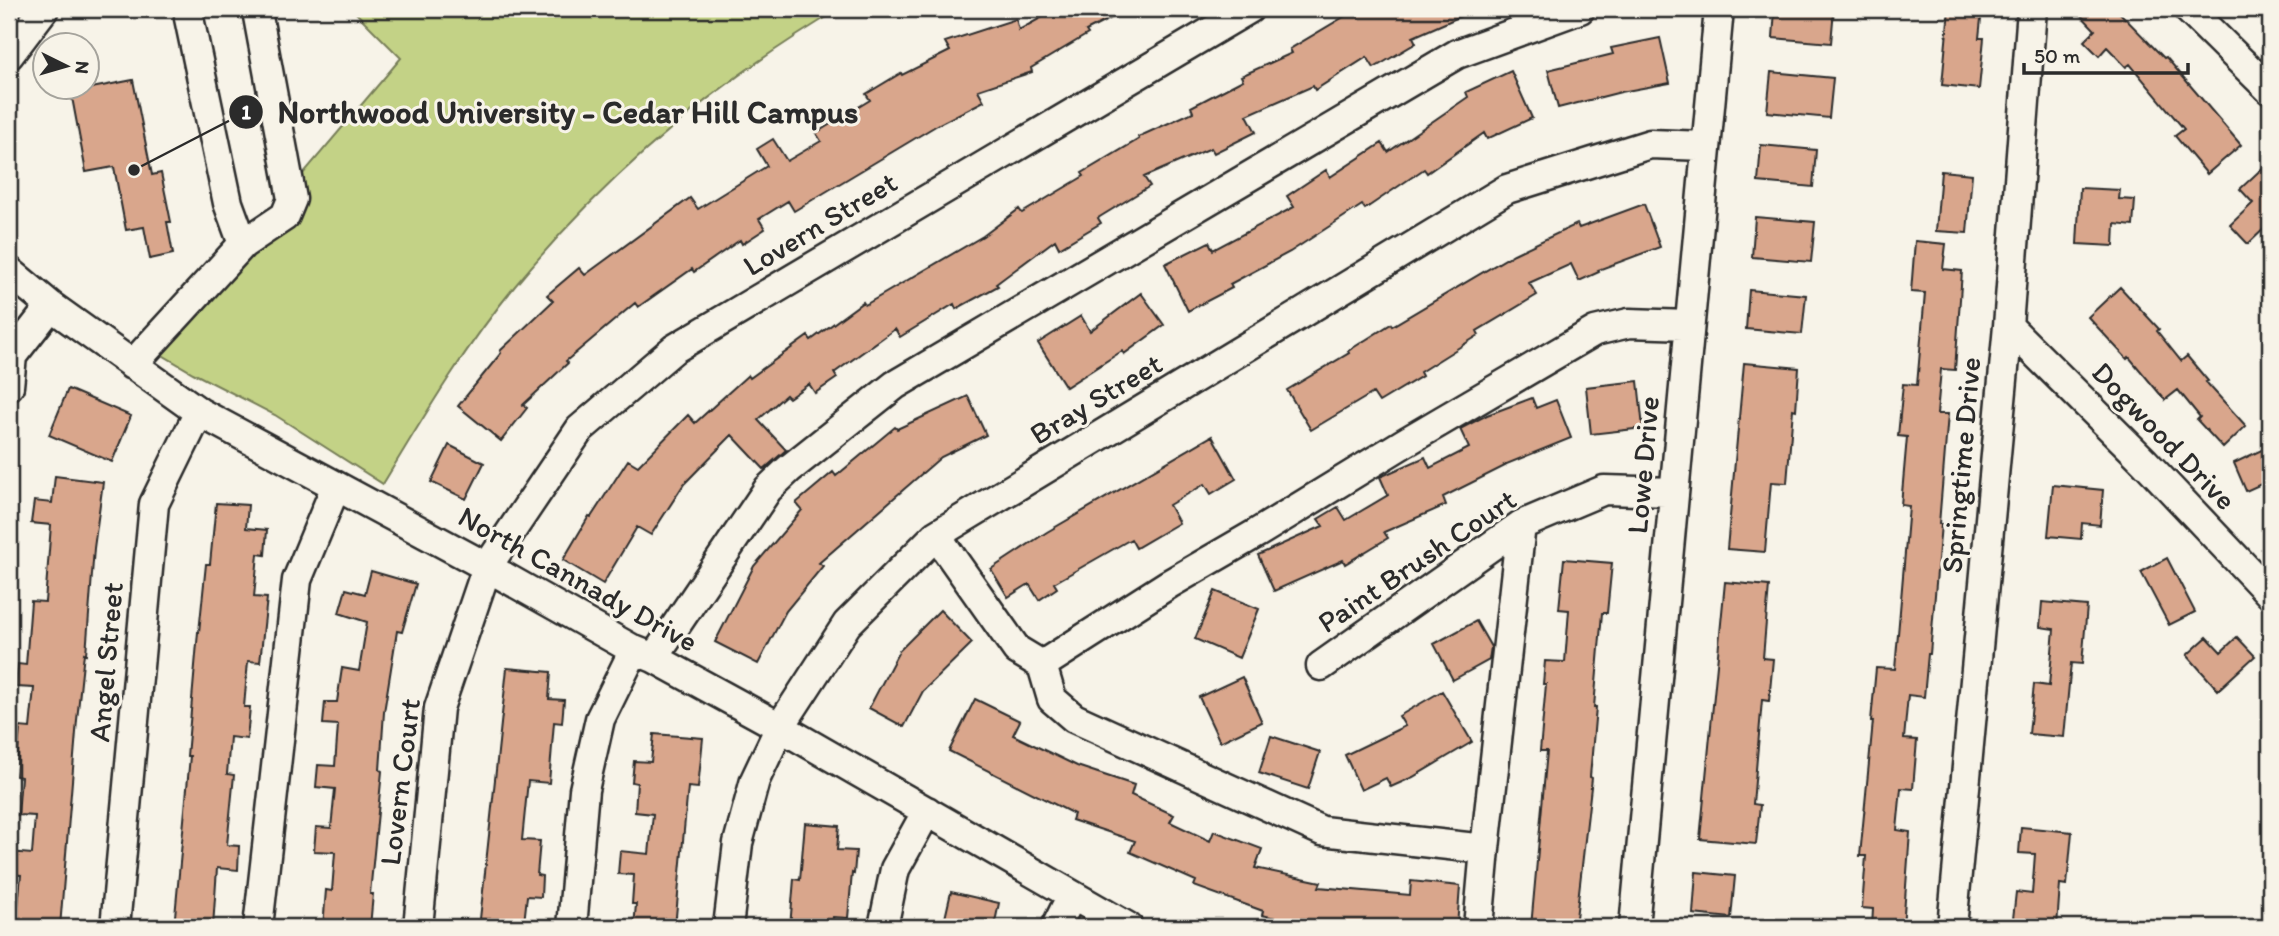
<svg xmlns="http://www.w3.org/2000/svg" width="2279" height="936" font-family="Itim,sans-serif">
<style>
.green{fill:#c3d286;stroke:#777e58;stroke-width:2}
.building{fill:#d9a68c;stroke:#2b2b2b;stroke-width:2}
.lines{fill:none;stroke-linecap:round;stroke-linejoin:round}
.minor-casing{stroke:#2b2b2b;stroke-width:33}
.minor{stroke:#f7f3e8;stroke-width:28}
.labels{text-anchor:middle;stroke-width:6;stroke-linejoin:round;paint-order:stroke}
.street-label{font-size:30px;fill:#2b2b2b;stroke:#f7f3e8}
.leader{fill:none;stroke:#2b2b2b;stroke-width:2.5}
.callout-dot{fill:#2b2b2b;stroke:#f7f3e8;stroke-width:2.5}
.mark-label{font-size:21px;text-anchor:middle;font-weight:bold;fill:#fff}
.callout-label{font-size:32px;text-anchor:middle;font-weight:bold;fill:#2b2b2b;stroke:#f7f3e8;stroke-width:6;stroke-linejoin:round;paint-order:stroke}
</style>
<rect width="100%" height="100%" fill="#f7f3e8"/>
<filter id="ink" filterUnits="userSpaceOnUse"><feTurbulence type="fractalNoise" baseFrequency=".0143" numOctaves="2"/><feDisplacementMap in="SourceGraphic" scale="14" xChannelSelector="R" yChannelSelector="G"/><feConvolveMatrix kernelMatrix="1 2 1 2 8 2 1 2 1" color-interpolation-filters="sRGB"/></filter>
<g filter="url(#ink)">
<path class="green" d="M352,9h488c-124,73 -233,166 -325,277 -50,61 -91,130 -132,198l-108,-69 -82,-42 -39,-23 247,-292z"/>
<path class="building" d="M1057,9h72l-43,22 2,3 -57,34 1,4 -54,18 6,11 -45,23 -145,87 -6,-10 -29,18 6,10 -23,15 -2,-4 -46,32 -2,-3 -54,38 -3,-4 -69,58 2,2 -45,42 4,3 -26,33 -43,-35 43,-53 -1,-2 53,-50 -6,-6 32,-27 6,7 105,-77 8,11 69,-43 -10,-17 16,-10 14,22 34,-20 -5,-8 54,-33 -4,-6 35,-21 1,2 48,-24 -5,-9 71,-23 3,11z
M1357,9h120l-64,28 3,6 -42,25 -7,-11 -52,33 -2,-4 -66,29 9,17 -42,21 -3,-5 -67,29 6,9 -52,32 3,5 -42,25 -4,-8 -59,44 2,2 -42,23 -2,-5 -54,33 -5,-8 -61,44 3,5 -22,15 -6,-9 -20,14 -3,-3 -28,25 28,30 -22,19 -32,-34 -48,49 -33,51 -14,-8 -34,57 -40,-24 26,-44 2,1 37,-57 10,6 50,-51 7,8 53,-48 2,3 58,-42 3,4 52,-38 2,3 118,-69 36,-27 3,4 62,-37 -2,-3 57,-34 -1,-2 55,-25 -2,-5 52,-27 -2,-4 51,-23 -2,-4z
M1775,9h59l-3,34 -58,-5z
M1949,9h33l-3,29h5l-5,51 -37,-4z
M2075,9h41l48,49 2,-1 75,88 -34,29 -32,-38 9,-7 -54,-65 -4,3 -19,-20 -8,9 -15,-15 11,-11z
M1660,38l10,45 -49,9 -63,16 -10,-38 65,-16 -2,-6z
M1511,71l21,47 -45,21 -3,-6 -57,40 -3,-4 -59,40 -3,-4 -72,47 -60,32 2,4 -44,23 -23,-47 44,-22 4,8 81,-43 -7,-11 39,-26 4,7 52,-34 6,9 80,-55 -2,-5z
M1771,72l62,6 -4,40 -62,-6z
M133,80l19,95 9,-2 10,49h-4l6,32 -23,5 -6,-32 -18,3 -12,-63 -28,5 -15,-80z
M1761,145l55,5 -3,37 -55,-5z
M2270,161v62l-22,21 -18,-19 23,-22 -13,-14z
M1941,171l31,3 -5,59 -31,-2z
M2080,188l40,2 -1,9 16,1 -2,26 -18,-2 -1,22 -37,-2z
M1644,204l16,43 -62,23 1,2 -20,9 -8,-17 -42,19 8,12 -60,36 2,4 -59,37 2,4 -43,26 -6,-9 -62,37 -24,-40 62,-37 -1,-2 43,-27 1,2 122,-72 63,-30 2,4z
M1755,217l60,5 -4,40 -59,-5z
M1915,241l31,3 -3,25 19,2 -7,99 -14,-1 -4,45h11l-9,110h2l-11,130h-2l-4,43 -16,-2 -4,44 13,1 -4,49 -12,-1 -4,42 13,2 -7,95h-31l1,-18 -11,-1 4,-52h-6l13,-135h-2l5,-53 19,1 14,-163 -8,-1 6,-68 -9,-1 5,-52 14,1 8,-92 -14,-1z
M2120,287l39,42 -2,2 24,30 6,-5 21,25 -2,1 40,44 -23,22 -26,-28 3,-3 -22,-27 -13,10 -36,-43 -2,2 -39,-42z
M1749,290l57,5 -4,39 -56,-5z
M1141,293l23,32 -40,29 -2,-3 -56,36 -28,-44 43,-27 9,15z
M1744,363l55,5 -3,42 -3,-1 -6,74 -16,-1 -6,70 -38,-3z
M1638,381l5,47 -52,6 -5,-47z
M68,389l63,27 -19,46 -63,-27z
M968,396l18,39 -45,22 -122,106 4,3 -37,45 -28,53 -43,-22 39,-76 48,-56 -6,-7 37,-31 3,4 59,-49 2,2z
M1532,398l4,10 20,-8 15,38 -67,27 1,1 -62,31 3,8 -62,27 4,6 -43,26 -2,-4 -69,31 -16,-36 65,-29 -5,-7 20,-12 8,13 42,-25 -8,-18 45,-20 5,11 39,-20 -9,-19 27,-14z
M1212,436l24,43 -25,15 -6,-10 -36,21 10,18 -43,25 -5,-9 -77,44 3,5 -18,12 -10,-16 -21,13 -17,-28 56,-37z
M449,445l35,18 -18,36 -35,-17z
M2270,446v34l-24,11 -12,-28z
M55,476l48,6 -9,66 -8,106 -2,-1 -7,67 -17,207h-44l5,-52 -12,-1v-22l23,2 3,-38 -17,-1 3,-38 -5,-1 4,-49 10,1 4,-40 -18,-1 2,-23 8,1 5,-64 14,1 6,-77 -20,-2 3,-22 18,2z
M2053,485l50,5 -3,35 -18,-2 -1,16 -33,-3z
M216,503l32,2 -2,23 21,2 -2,25 -7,-1 -4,43 13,1 -7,64 -12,-1 -4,46h6l-3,32 -17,-2 -3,37 7,1 -7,70 12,1 -1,24 -21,-2 -4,59h-39l16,-171h-3l11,-124h1l7,-68h4z
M2167,558l28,54 -26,13 -28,-53z
M1564,559l48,4 -5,50h-5l-8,94h2l-6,70 2,1 -17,149h-44l16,-176h-7l6,-67h-3l2,-23 20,1 4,-52 -10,-1z
M371,571l45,13 -14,48 -5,-1 -13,81 -4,58 2,1 -12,123h3l-3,33h-47l3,-37 6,1 3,-39 -21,-1 2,-24 15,1 4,-39 -19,-2 2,-22 17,1 3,-41 -15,-1 2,-22h12l5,-34 17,3 8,-49 -28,-9 7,-24 19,5z
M1725,582l44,4 -6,72 10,1 -4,42 -7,-1 -9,104 7,1 -4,39 -56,-5z
M1215,591l44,18 -20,49 -44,-19z
M2042,602l45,4 -5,58 -11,-1 -7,74 -35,-3 5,-50 15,2 5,-57 -14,-2z
M940,610l32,33 -49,48 -19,36 -35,-19 30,-57z
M1476,621l15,26 -2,13 -36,20 -19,-36z
M2207,637l14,15 16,-15 18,19 -37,34 -31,-35z
M507,668l44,4 -2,27 15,1 -2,23 -8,-1 -5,61 -21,-2 -6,59 18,1 -3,34 5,1 -1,21 -14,-1 -3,27 -44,-4z
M1242,677l20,45 -42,20 -21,-45z
M1442,691l30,51 -59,35 -22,10 -5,-9 -25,12 -16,-35 60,-29 -6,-10z
M975,699l45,22 -7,14 64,31 57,19 -3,10 43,20 -4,7 40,19 4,-10 48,18 -7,19 66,14 -2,5 91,8 1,-14 49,5 -3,41h-140l-55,-12 1,-4 -69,-25 2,-5 -66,-29 5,-11 -63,-21 2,-6 -125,-63z
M654,734l49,4 -5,50 -10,-1 -13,140h-41l2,-23h-4l2,-29 -16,-1 2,-23 29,3 4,-40 -18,-2 2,-29 -5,-1 2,-21 17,1z
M1271,736l49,16 -12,37 -49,-16z
M805,823l34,3 -2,24 19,1 -2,23 -2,-1 -4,45 -15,-1 -1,10h-42l4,-48 6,1z
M2021,827l51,5 -5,53 -7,-1 -3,43h-32l1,-7 -13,-1 3,-27 16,2 3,-40 -16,-1z
M1696,872l39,4 -4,42 -38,-4z
M951,892l48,11 -5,24h-51z"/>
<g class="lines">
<defs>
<path id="minor" d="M2188,9l82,81
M9,55l35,-46
M243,244l42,-28 7,-17 -35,-188 -2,-2
M9,271l42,35 148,106 288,155 147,83 20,8 126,69 348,200
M2008,326l137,136 125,132
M132,365l111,-121 -15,-41 -39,-185 1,-9
M9,386l3,-30 39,-50
M936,535l81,115 25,15
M654,658l114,-169 21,-20 106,-84 562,-331 123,-45
M1321,666l200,-141 83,-35 70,2
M1485,849l36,-324
M115,927l39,-423 45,-92
M258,927l39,-347 39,-94
M418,927l21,-219 48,-141 93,-138 94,-80 575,-340
M572,927l12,-137 16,-71 34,-69
M728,927l10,-84 17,-63 25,-53 67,-103 89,-89 571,-346 143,-45 55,2
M883,927l12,-58 32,-58
M1056,927l16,-32
M1478,927l7,-78 -163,-18 -248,-113 -22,-19 -10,-34 127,-81 88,-51 147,-90 191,-112 34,-8 60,2
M1634,927l85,-918
M1952,927l56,-601 24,-317"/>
</defs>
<use href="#minor" class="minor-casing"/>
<use href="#minor" class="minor"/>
</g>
</g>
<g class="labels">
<g class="street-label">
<text transform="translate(820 224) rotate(-31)" y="10">Lovern Street</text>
<text transform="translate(1096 399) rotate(-31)" y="10">Bray Street</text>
<text transform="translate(2164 436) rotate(46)" y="10">Dogwood Drive</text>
<text transform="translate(1643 465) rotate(-85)" y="10">Lowe Drive</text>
<text transform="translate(1961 465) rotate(-85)" y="10">Springtime Drive</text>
<text transform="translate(1417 561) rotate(-34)" y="10">Paint Brush Court</text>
<text transform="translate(578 579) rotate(29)" y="10">North Cannady Drive</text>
<text transform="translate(106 662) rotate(-85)" y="10">Angel Street</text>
<text transform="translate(400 782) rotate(-83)" y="10">Lovern Court</text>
</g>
</g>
<path class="leader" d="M134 170L246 112"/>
<g class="callout-dot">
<circle cx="134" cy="170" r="7"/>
<circle cx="246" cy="112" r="18"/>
</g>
<g class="mark-label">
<text x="246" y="119">1</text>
</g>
<g class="callout-label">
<text x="568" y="123">Northwood University - Cedar Hill Campus</text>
</g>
<rect width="2279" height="936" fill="none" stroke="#f7f3e8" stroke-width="35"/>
<rect x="18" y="18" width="2244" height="901" fill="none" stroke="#2b2b2b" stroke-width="2.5" filter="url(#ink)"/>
<g transform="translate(66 66) rotate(95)"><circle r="33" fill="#f7f3e8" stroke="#a5a39c" stroke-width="2"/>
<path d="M0-5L12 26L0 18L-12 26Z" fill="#2b2b2b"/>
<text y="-10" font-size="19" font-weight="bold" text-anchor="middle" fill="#2b2b2b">N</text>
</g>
<path d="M2024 63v10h164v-10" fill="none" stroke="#2b2b2b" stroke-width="3.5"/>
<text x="2034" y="63" font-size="21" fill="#2b2b2b" stroke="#f7f3e8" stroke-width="5" paint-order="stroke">50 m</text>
</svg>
